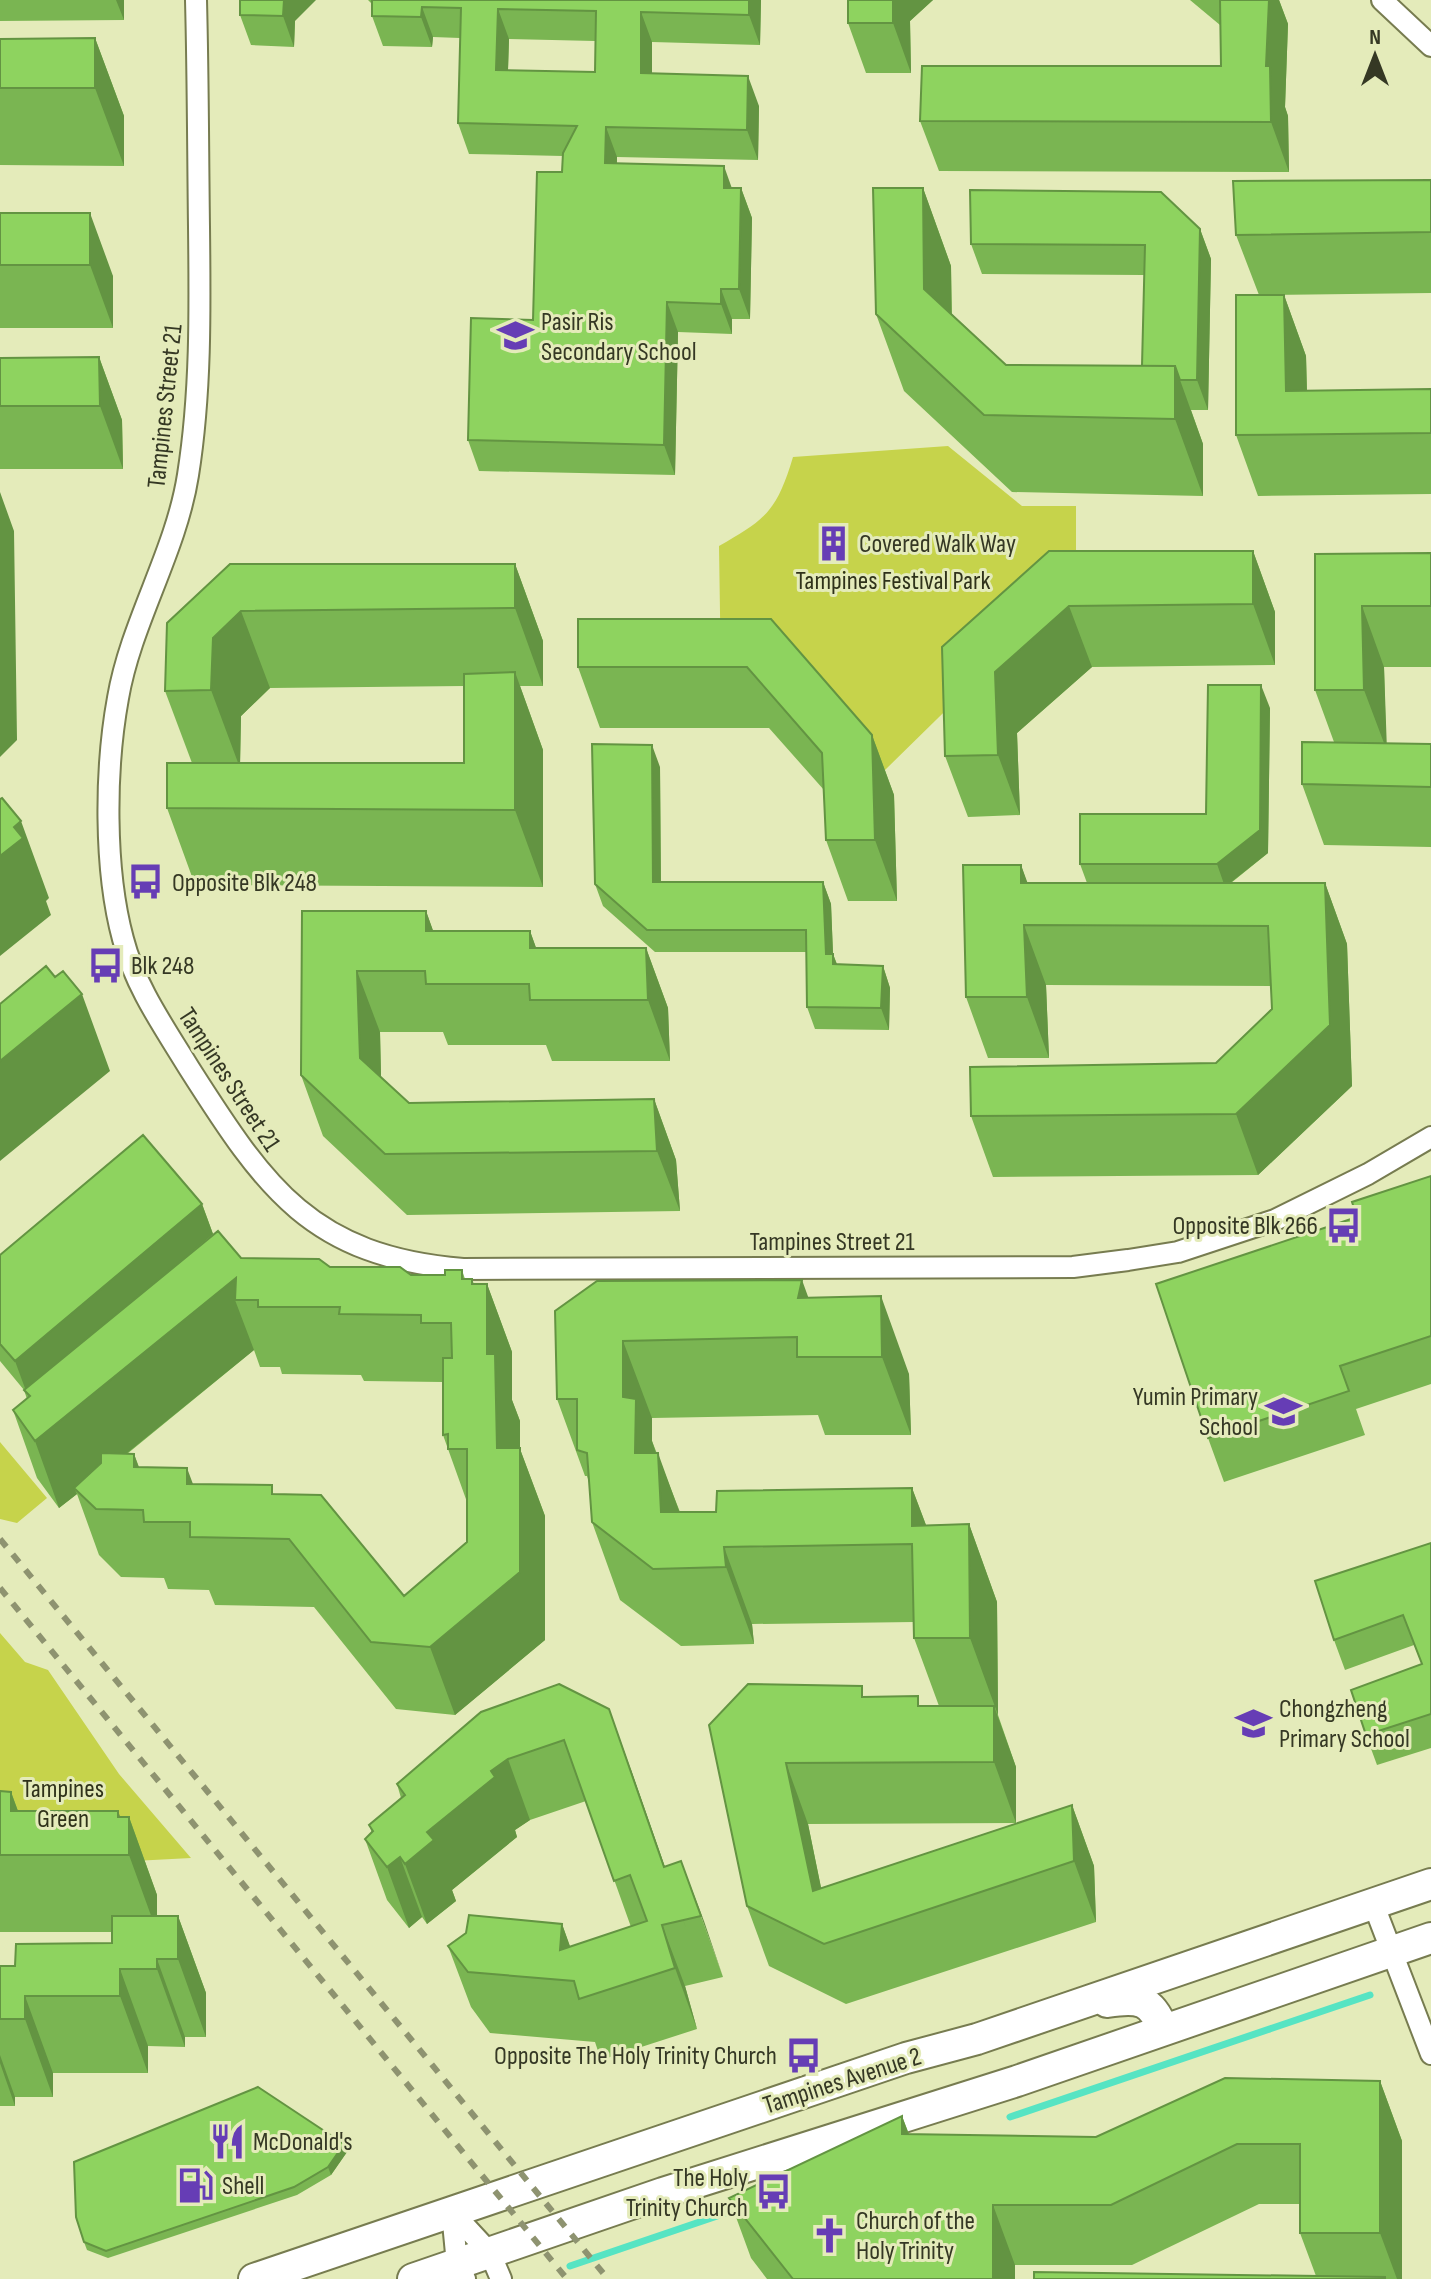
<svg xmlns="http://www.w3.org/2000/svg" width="1431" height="2279" font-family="'Sofia Sans Condensed',sans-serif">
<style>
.green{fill:#c6d34b}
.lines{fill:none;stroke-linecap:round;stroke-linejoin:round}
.stream{stroke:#56e4c3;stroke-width:7}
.minor-casing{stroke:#777c50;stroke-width:24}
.secondary-casing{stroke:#777c50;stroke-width:34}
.minor{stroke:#fff;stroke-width:20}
.secondary{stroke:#fff;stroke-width:30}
.rail{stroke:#8e9370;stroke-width:6;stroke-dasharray:10 10;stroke-linecap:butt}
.wall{fill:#7ab552;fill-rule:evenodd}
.shaded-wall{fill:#639442}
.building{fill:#8ed35f;stroke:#639442;stroke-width:2;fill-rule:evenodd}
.labels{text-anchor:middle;stroke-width:6;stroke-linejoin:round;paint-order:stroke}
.poi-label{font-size:26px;fill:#353824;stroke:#e4ebba;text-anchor:start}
.street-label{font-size:26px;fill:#353824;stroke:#e4ebba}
.park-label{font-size:26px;fill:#2f321a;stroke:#e4ebba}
</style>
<rect width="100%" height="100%" fill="#e4ebba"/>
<path class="green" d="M948,446l74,60h54v94l-88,69 -103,101 -164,-91 -2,-133c48,-27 58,-36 74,-89z
M0,1442l47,56 -30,25 -17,-4z
M0,1633l25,29 23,8 71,104 72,84 -191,10z"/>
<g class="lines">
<path class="stream" d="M1010,2117l360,-122
M570,2266l156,-53"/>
<defs>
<path id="minor" d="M196,0c2,76 2,151 3,227 1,83 2,166 -11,248 -12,77 -57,147 -70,223 -13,71 -14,171 5,241 12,47 41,88 66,129 77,121 122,188 274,201l610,-2 55,-7 50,-8 97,-32 93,-46 63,-37
M1382,0l49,46
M1373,1903l58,151
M452,2212l38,41 11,26
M452,2212l5,52 8,15"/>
<path id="secondary" d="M1107,2002c32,-5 45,-3 56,28
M254,2279l652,-221 71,-19 454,-155
M413,2279l250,-86 354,-112 414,-143"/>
</defs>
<use href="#minor" class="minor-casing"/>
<use href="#secondary" class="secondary-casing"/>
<use href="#minor" class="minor"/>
<use href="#secondary" class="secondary"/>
<path class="rail" d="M0,1539l608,740
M0,1588l567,691"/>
</g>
<path class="wall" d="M0,0h124v20l-124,1z
M240,0l55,21 -1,26 -43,-2 -11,-30z
M368,0h393l-1,45 -108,-3v31l107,33 -1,54 -141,-3v7l115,24h9l11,30 -2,101h-18v15l-54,-2 -3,143 -196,-4 -11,-31 65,-120 29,-148 1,-16 -94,-2 -11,-31 2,-85 -27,-1 -1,10 -49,-1 -11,-30v-12zM509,39l86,2v31l-87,-2z
M848,0h85l-23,21 1,52h-45l-18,-50z
M1190,0h89l9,24 -3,83 3,9 1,56 -350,-1 -19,-50 301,-55 -1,-41z
M95,38l29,78v50l-124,-1v-126z
M1431,180v113l-163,2h16l22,61 1,35 124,-2v105l-173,2 -22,-61 23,-140 -23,-60z
M923,188l28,78 1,48 54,51 136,1 2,-91 -162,-1 -11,-30 229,-15 11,30 -3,151h-17l12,34v52l-191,-4 -108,-101 -28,-77z
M0,213l113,63v52h-113z
M99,357l23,63 1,49h-123v-111z
M1049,551h204l22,61v53l-183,2 -75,66 3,82 -52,2 -23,-61z
M1431,553v114h-47l2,76 45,1v103l-107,-2 -22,-61 32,-42 -19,-52v-136z
M515,564l28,77v45h-23l23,64v137l-348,-2 -28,-77 25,-45 -27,-72 2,-68zM464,686v77h-224l1,-47 29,-28z
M771,619l101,116 22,60 3,106h-49l-22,-61 -2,-50 -55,-62h-169l-22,-61z
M1270,708l-2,145 -37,30h94l22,61 5,142 -94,89 -265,2 -22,-61 245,-53 56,-54 -1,-23 -225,-1 3,73h-61l-22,-61 55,-132 6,18h60l-7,-19 126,-50z
M660,767l1,115h162l8,22 2,50 4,10 46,2 7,22 -1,42 -74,-1 -8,-22 -1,-55h-151l-52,-46 -8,-22z
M302,911h124l7,20h97l6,17h110l22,60 2,53h-118l-6,-16h-98l-5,-13h-63l1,45 28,26 245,-4 22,61 4,51 -273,4 -84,-79 -22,-61z
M1431,1176v208l-75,25 9,26 -141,47 -16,-44 149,-221z
M202,1204l11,30 -60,51 88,-27 170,17h34l17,-5 3,9 9,5h13l25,68v48l8,21v28l25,67v124l-90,75 -59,-6 -82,-102 -99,-2 -6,-15 -41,-1 -4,-11 -43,-1 -22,-22 -22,-61 -18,14 -22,-30 -24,-68 14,-11 -3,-9 -24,-29v-106zM254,1350l6,17h20l2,7 79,1 3,6 78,1 1,53 24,67v40l-63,54 -128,-102 -83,-10 -54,-17 -5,-13h-7z
M597,1281l211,16 101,77 2,61h-86l-7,-20 -166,3v23l28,71h36l196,-24 14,37 43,-1 28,78 1,113 18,52v56l-208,1 13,64 251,-83 22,61 2,56 -250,82 -77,-38 -22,-60 -38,-181 157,-28 56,9h17l-25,-68v-16l-162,2 2,20 -73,2 -61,-46 -28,-78 -3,-40 -2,-6h-2l-28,-77z
M1431,1543v205l-54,17 -11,-30 56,-71 -8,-19 -69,25 -11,-30z
M559,1684l72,86 34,97 16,-6 42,116 -38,9 12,43 -96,31 -6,-18 -105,-9 -19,-26 -23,-61 114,-22 8,23 61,-20 -45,-126 -56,19 -15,10 2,7 -65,53 4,11 -29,23 -5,-7 -13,11 -22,-28 -22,-61 7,-6 -3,-8 32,-27 -4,-14z
M0,1791l11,1 7,19 111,6 28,78v21h21l28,77v44h-21v10l-37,-1v27h-95v24h-38v9h-15v-140h15l97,-23v-11h-112z
M1380,2081l22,60v138h-368l282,-3 -16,-43v-29h-41l-127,61h-117v14h-248l-16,-21 -22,-60 173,-82 7,18 187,3z
M344,2144l3,8 -16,23 -34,20 -189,63 -21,-8 -3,-8z"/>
<path class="shaded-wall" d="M116,0h8v20z
M284,0h32l-21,21 -1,26 -11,-31z
M749,0h12l-1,45 -11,-30z
M893,0h40l-23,21 1,52 -18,-50z
M1269,0h10l9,24 -3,83 3,9 1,56 -18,-50 -5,-56z
M422,7l11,30 -1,10 -11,-30z
M498,9l11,30 -2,61 -11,-30z
M641,12l11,30v61l-11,-30z
M95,38l29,78v50l-29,-78z
M748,76l11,30 -1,54 -11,-30z
M606,127l11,30 -1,37 -11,-31z
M724,166l11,31 -11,-9z
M741,188l11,30 -2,101 -11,-30z
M923,188l28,78 1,101 -28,-78z
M90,213l23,63v52l-23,-63z
M1200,229l11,30 -3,151 -11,-30z
M721,289l11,30v15l-11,-30z
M1284,295l22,61 2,78 -22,-43z
M667,302l11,30 -3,143 -11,-30z
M99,357l23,63 1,49 -23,-63z
M1175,366l28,78v52l-28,-77z
M0,492l14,39 3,209 -17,17z
M1253,551l22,61v53l-22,-61z
M515,564l28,77v45l-28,-78z
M1069,606l23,61 -75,66 3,82 -22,-60 -3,-83z
M1362,606l22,61 3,84 -23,-61z
M241,611l29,77 -29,28 -1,52 -29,-78 2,-52z
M515,672l28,78v137l-28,-77z
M1261,685l9,23 -2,145 -43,34 -8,-23z
M872,735l22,60 3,106 -22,-61z
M652,745l8,22 1,137 -8,-22z
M21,821l28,77 -3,3 5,14 -51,41v-100l14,-29z
M1021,865l22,60 -22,-42z
M823,882l8,22 2,50 8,22 -15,-22z
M1325,883l22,61 5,142 -94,89 -22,-61z
M426,911l22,61 -22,-41z
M1024,925l22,60 3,73 -22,-61z
M530,931l22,61 -22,-44z
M646,948l22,60 2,53 -22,-61z
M883,966l7,22 -1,42 -8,-22z
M357,971l23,61 2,87 -22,-61z
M82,994l28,77 -110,90v-100z
M654,1099l22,61 4,51 -23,-60z
M202,1204l11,30 -187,157 -11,-30z
M236,1278l-1,22 19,50 -175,142 -5,-4 3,6 -18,14 -24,-67z
M472,1279l15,42v-37l25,68v48l8,21v28l25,67v124l-90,75 -25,-68 90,-75 -23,-124 -10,-94 -15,-70z
M802,1280l28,77 -32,-59z
M881,1296l28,78 2,61 -29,-78z
M623,1341l29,77v23l6,18v-6l28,77 -4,38 -47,-115 -12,-56z
M134,1454l24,67 -24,-54z
M187,1468l25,67 -25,-51z
M912,1488l29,77 -29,-39z
M969,1524l28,78 1,113 -28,-77z
M724,1547l28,77 2,20 -28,-77z
M994,1706l22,61v56l-22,-61z
M609,1709l22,61 55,158 -22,-61z
M508,1759l22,61 -15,10 2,7 -65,53 4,11 -29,23 -22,-60 22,-32 64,-61z
M786,1763l22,61 24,117 -19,-50z
M11,1792l23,63 -23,-44z
M1072,1805l22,61 2,56 -22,-61z
M118,1811l11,29v-23l28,78v37l-28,-77 -11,-38z
M400,1857l22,60 -13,11 -22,-61z
M681,1861l23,60 19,56 -22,-61z
M178,1916l28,77v44l-28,-78z
M562,1924l22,61 -10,-4 -14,-31z
M662,1925l23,61 12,43 -22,-61z
M157,1959l28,78v10l-28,-78z
M120,1969l28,77v27l-28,-77z
M25,1996l28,77v24l-28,-78z
M0,2055l15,42v9l-15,-43z
M1380,2081l22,60v138h-5l-17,-46z
M902,2116l22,60 -22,-42z
M344,2144l3,8 -16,23 -3,-8z
M993,2205l22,60v14h-22z"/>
<path class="building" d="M240,0h44l-1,16 -43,-1z
M372,0h377v15l-108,-3v61l107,3 -1,54 -141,-3 -1,36 119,3v22h17l-2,101h-18v15l-54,-2 -3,143 -196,-5 3,-122 62,2 4,-148h25l1,-19 14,-27 -119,-3 3,-115 -39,-1 -1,10 -49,-1zM498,9l98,2 -1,61 -99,-2z
M848,0h45v23h-45z
M1220,0h49l-3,66h4l1,56 -351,-1 2,-55h299z
M95,38v50h-95v-49z
M1431,180v52l-195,3 -3,-54z
M873,188h50l1,101 82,76 169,1v53l-191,-4 -108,-101z
M970,190l191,2 39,37 -3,151h-17l-5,-14h-33l3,-121 -174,-1z
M0,213h90v52h-90z
M1236,295h48l2,96 145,-2v44l-195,2z
M99,357l1,49h-100v-48z
M1049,551h204v53l-184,2 -74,66 3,83 -53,1 -3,-109z
M1431,553v53h-69l2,84h-49v-136z
M230,564h285v44l-274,3 -28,27 -2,52 -46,1 2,-68z
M578,619h193l101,116 3,105h-49l-4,-87 -75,-86h-169z
M515,672v138l-348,-2v-45h297v-89z
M1208,685h53l-1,145 -43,34h-137v-50h126z
M1302,742l129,2v43l-129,-3z
M592,744l60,1 1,137h170l3,72h7v10l50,2 -2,42 -74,-1 -1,-77h-159l-52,-46z
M2,798l19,23 -7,6 9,11 -23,18v-57z
M963,865h58v18h304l5,142 -94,89 -265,2 -1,-49 246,-4 56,-54 -4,-83 -244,-1 3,72h-61z
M302,911h124v20h104v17h116l2,52h-118l-1,-16h-103l-1,-13h-68l3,87 49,45 245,-4 3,52 -272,3 -84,-79z
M46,966l9,11 8,-6 19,23 -82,67v-57z
M143,1135l59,69 -187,157 -15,-17v-89z
M1431,1176v160l-91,30 9,25 -141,47 -52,-154 201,-67 -5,-15z
M218,1231l23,27 78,1 11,8h70l11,8h34v-5h17v9h10v5h15v70h8l2,94h23v124l-90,75 -59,-5 -82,-103 -99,-2v-15h-46l-1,-12 -47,-1 -22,-21 27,-25v-10l33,1v13l53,1v16l85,1v9l49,1 83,101 63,-54v-93h-19v-15l-5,1v-77h9l-1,-35h-30v-8l-82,-1 1,-7h-82v-7h-23l1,-22 -201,163 -22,-31 17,-14 -6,-6z
M802,1280l-4,18 83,-2 1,61h-85v-20l-174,4v56l13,2 -1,54h23l3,59h55l1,-21 195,-3v38l57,-2 1,114h-56l-2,-94 -188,3 2,20 -73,2 -61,-47 -5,-69 -10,-3v-51h-20l-2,-88 42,-30z
M1431,1543v171l-65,21 -15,-45 71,-26 -19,-49 -69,25 -19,-59z
M559,1684l50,25 55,158 17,-6 20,55 -39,9 13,43 -96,31 -5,-18 -106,-9 -20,-26 18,-13 3,-18 93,9 -2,26 87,-29 -17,-46 -16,6 -50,-141 -56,19 -17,12 4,6 -68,55 7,8 -29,24 -5,-7 -13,10 -22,-28 8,-8 -4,-6 36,-30 -8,-11 84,-72z
M748,1684l114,2v11l56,-1v10h76v56l-208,1 27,128 259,-86 2,56 -250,83 -77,-38 -38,-181z
M0,1791l11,1v19h107v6h11v38h-129z
M112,1916h66v43h-21v10h-37v27h-95v23h-25v-53h15l1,-22 96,-1z
M1225,2078l155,3v152h-80v-89h-63l-126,61h-118v74h-200l-64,-81 173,-82v18l194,3z
M258,2087l86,57 -16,23 -34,20 -188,64 -22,-9 -8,-25 -2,-55z
M1034,2272l351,5v2h-351z"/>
<defs>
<symbol id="school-bare" viewBox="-9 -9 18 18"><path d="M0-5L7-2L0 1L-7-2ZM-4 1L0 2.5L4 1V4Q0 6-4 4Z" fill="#663db5" stroke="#e4ebba" stroke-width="2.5" paint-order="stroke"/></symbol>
<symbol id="building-bare" viewBox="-9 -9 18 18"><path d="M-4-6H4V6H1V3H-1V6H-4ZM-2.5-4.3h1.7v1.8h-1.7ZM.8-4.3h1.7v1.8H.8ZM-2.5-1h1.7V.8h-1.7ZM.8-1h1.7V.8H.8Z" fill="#663db5" stroke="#e4ebba" stroke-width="2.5" paint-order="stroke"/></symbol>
<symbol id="bus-bare" viewBox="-9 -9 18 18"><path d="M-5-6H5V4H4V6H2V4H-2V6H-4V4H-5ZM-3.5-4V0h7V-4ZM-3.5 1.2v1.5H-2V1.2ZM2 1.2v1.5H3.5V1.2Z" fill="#663db5" stroke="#e4ebba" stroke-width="2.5" paint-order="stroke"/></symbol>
<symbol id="restaurant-bare" viewBox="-9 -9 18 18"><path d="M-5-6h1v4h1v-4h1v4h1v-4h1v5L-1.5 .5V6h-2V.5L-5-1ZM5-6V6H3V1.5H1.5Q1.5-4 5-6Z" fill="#663db5" stroke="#e4ebba" stroke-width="2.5" paint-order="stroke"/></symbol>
<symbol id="fuel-bare" viewBox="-9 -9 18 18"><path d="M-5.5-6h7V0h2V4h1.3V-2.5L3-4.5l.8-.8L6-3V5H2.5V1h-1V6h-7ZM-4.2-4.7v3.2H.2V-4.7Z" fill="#663db5" stroke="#e4ebba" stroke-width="2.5" paint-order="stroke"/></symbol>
<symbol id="church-bare" viewBox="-9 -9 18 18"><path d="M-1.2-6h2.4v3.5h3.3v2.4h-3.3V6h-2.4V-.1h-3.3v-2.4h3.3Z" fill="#663db5" stroke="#e4ebba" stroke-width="2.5" paint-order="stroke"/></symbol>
</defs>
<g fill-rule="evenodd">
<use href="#school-bare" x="490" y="310" width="51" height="51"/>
<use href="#building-bare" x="808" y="518" width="51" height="51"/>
<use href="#bus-bare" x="120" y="856" width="51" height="51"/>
<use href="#bus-bare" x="80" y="940" width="51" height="51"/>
<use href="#bus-bare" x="1318" y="1200" width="51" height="51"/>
<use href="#school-bare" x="1258" y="1386" width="51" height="51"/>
<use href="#school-bare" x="1228" y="1698" width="51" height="51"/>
<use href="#bus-bare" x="778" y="2030" width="51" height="51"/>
<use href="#restaurant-bare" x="202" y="2116" width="51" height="51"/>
<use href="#fuel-bare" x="170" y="2160" width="51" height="51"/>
<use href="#bus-bare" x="748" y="2166" width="51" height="51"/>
<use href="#church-bare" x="804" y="2210" width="51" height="51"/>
</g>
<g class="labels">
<g class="poi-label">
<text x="541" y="330">Pasir Ris<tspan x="541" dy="30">Secondary School</tspan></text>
<text x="859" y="552">Covered Walk Way</text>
<text x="172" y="891">Opposite Blk 248</text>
<text x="131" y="974">Blk 248</text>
<text x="1318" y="1234" text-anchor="end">Opposite Blk 266</text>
<text x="1258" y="1405" text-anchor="end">Yumin Primary<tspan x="1258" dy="30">School</tspan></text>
<text x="1279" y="1717">Chongzheng<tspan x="1279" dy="30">Primary School</tspan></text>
<text x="777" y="2064" text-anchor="end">Opposite The Holy Trinity Church</text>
<text x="253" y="2150">McDonald's</text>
<text x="748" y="2186" text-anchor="end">The Holy<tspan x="748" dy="30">Trinity Church</tspan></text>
<text x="222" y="2194">Shell</text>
<text x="856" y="2229">Church of the<tspan x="856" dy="30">Holy Trinity</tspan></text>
</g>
<g class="street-label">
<text transform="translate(164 406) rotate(-84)" y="9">Tampines Street 21</text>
<text transform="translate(230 1079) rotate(57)" y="9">Tampines Street 21</text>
<text x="832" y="1250">Tampines Street 21</text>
<text transform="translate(842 2080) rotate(-18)" y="9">Tampines Avenue 2</text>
</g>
<g class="park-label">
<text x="893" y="589">Tampines Festival Park</text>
<text x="63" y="1797">Tampines<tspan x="63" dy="30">Green</tspan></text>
</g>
</g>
<g transform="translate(1375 56)" stroke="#e4ebba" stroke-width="6" paint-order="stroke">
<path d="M0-6L14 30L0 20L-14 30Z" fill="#353824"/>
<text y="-12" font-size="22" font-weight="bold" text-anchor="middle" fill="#353824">N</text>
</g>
</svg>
